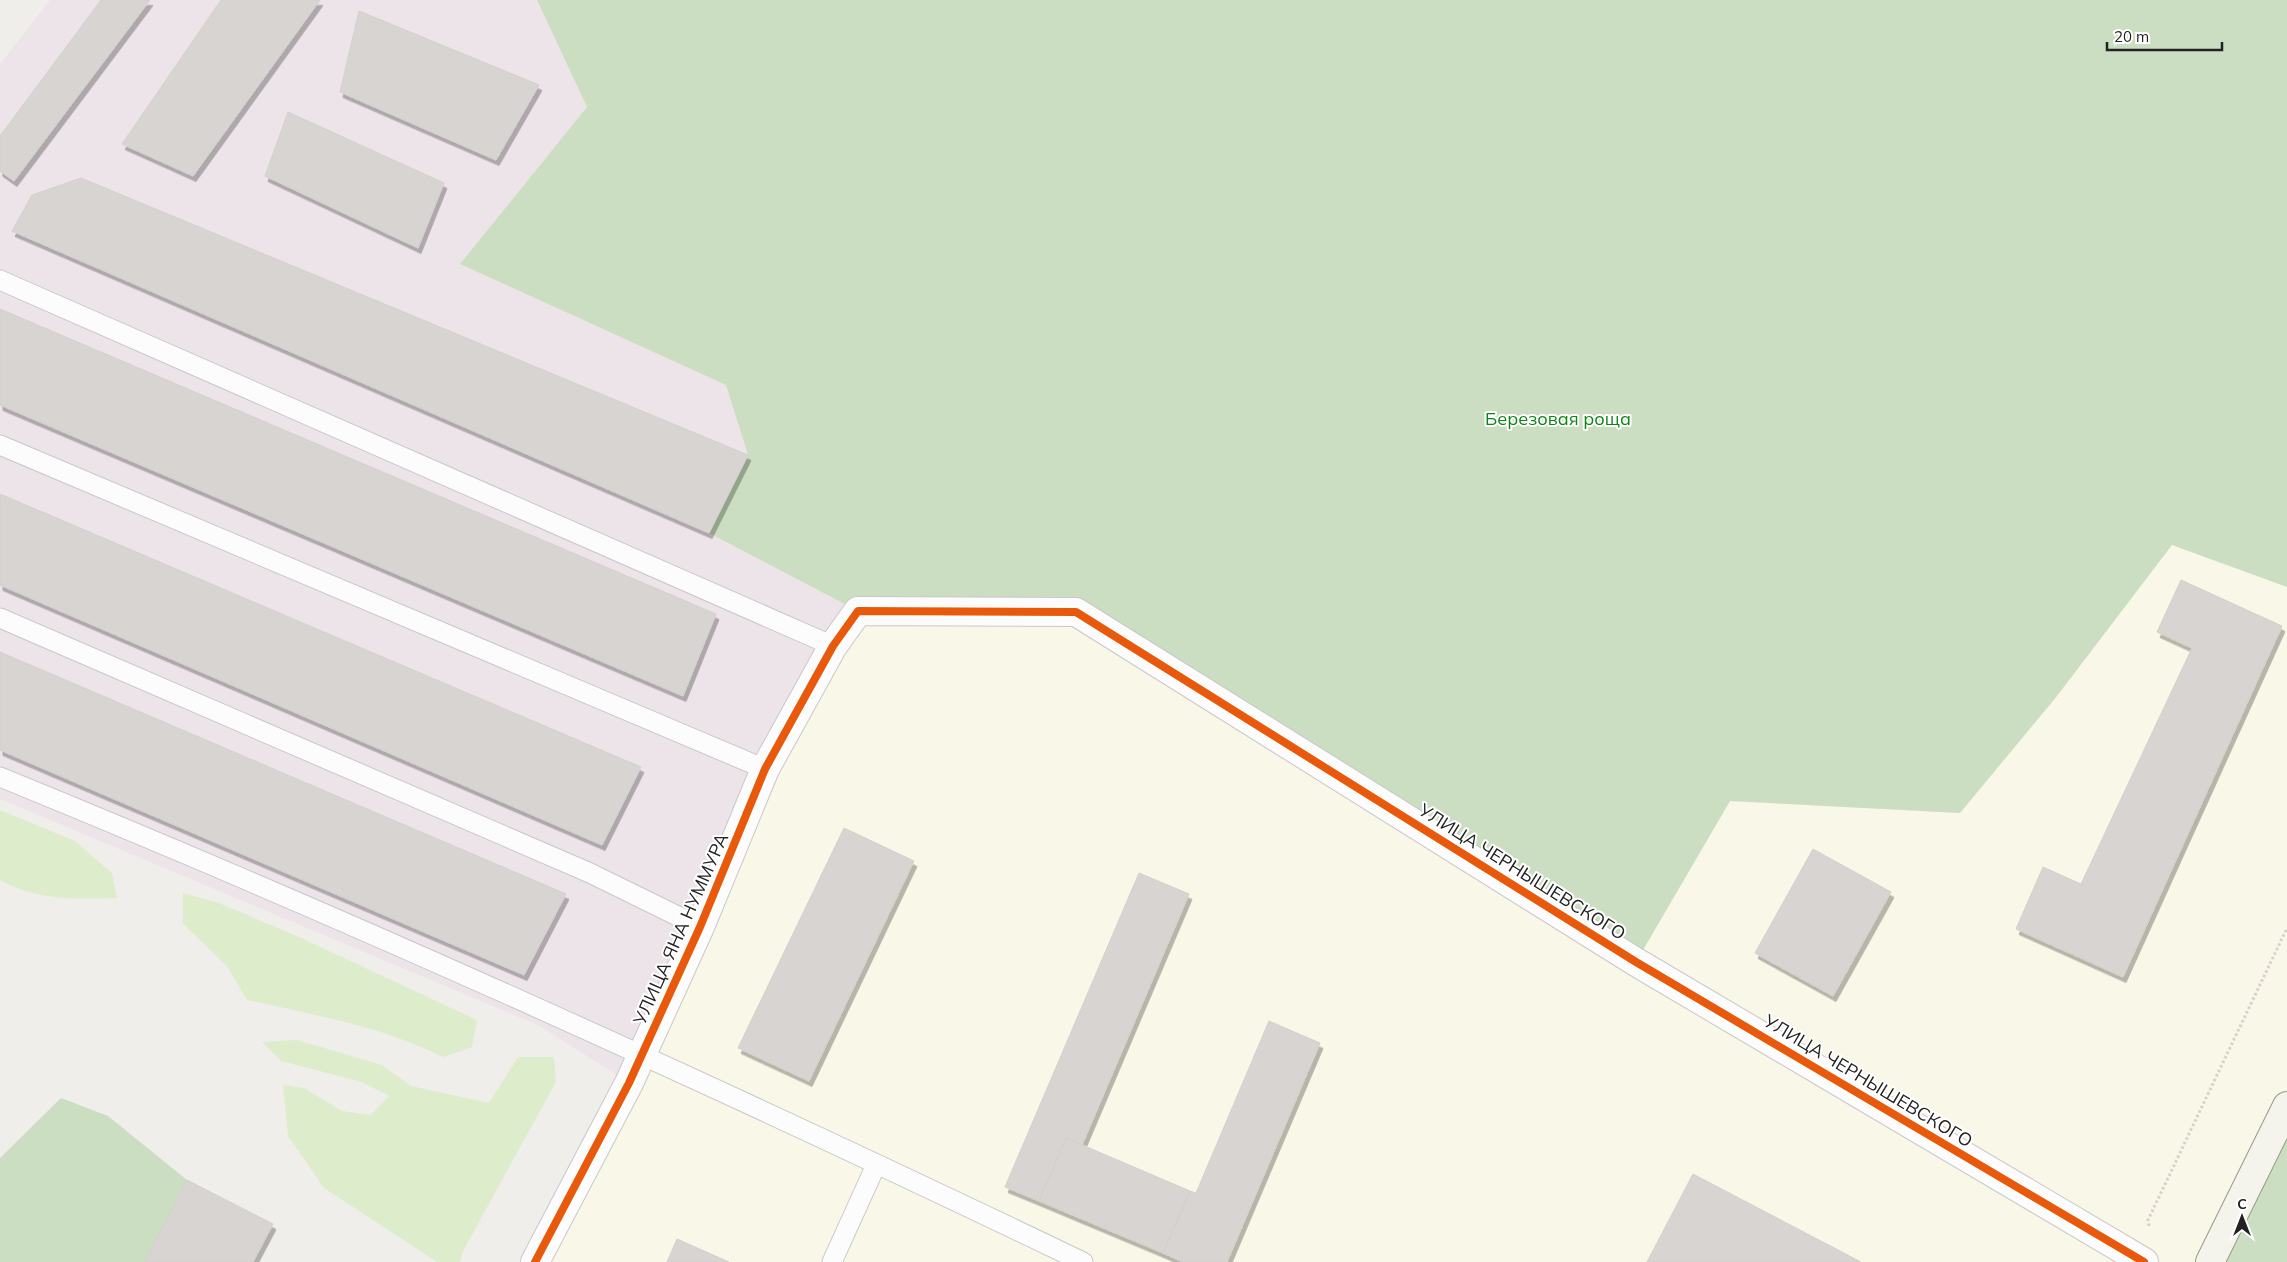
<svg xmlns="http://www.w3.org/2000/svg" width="2287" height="1262" font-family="Mulish,sans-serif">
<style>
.industrial{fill:#ede4e9}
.education{fill:#f8f7e8}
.grass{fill:#ddeccb}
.forest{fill:#cbdec1}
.building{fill:#d7d4d2;stroke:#d3d0cc;filter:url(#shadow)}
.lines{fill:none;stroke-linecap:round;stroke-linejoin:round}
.lane-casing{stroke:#c9c8c7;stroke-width:21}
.street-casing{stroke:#c9c8c7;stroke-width:30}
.secondary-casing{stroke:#999a82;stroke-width:30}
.path{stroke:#dccecd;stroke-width:3;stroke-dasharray:2.5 2.5;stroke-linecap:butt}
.lane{stroke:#fdfcfc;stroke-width:19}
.street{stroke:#fdfcfc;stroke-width:28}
.secondary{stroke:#f4f4ed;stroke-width:28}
.cycleway-casing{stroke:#fff;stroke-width:11}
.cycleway{stroke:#e8590c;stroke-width:8}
.labels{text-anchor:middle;stroke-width:4;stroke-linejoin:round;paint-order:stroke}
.park-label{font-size:18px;fill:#0c8416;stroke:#fff}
.street-label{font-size:18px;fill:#222;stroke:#fff}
</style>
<defs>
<filter id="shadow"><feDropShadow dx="3" dy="5.5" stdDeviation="0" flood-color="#0004"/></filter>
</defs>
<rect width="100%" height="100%" fill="#f0eeeb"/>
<path class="industrial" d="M50,0h487l50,107 -127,157 266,121 22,70 -39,78 149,78 -229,472 -91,-58 -538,-226v-735z"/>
<path class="education" d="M2172,545l115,42v519l-77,156h-1675l323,-651 218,1 560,350 94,-161 230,12z"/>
<path class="grass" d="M0,810l75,31 37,32 5,25c-43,1 -79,3 -117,-18z
M183,893l36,10 80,34 178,83 -5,27 -29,10c-62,-31 -129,-42 -196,-57l-20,-34 -44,-42z
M297,1040l85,25 29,21 78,17 29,-46h36l2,25 -93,169 -3,11h-23l-113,-74 -36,-52 -5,-51 21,3 38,23 29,4 18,-19 -27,-14 -81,-21 -19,-19z"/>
<path class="forest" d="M537,0h1750v587l-115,-42 -115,151 -97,117 -230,-12 -94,161 -560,-350 -218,-1 -149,-78 39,-78 -22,-70 -266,-121 127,-157z
M61,1098l47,18 79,64 -43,82h-144v-104z
M2287,1106v156h-77z"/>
<path class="building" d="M101,0h49l-136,181 -14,-10v-35z
M221,0h99l-127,176 -71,-32z
M359,11l180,74 -43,75 -156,-68z
M288,112l156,71 -26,65 -153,-72z
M81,178l667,277 -39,78 -697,-302 20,-36z
M0,309l716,305 -33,82 -683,-291z
M0,494l641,273 -39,78 -602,-260z
M2181,580l101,46 -159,351 -107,-48 27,-62 38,17 111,-236 -35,-16z
M0,652l566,242 -42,81 -524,-225z
M844,828l70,33 -105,220 -71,-33z
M1813,849l78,43 -58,104 -78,-43z
M1139,873l50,21 -107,251 -16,-7 -27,63 -34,-14z
M1269,1021l51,22 -93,219h-44l-20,-9 27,-62 6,2z
M1066,1138l124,53 -27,62 -124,-52z
M1693,1174l168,88h-214z
M187,1180l86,44 -20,38h-109z
M677,1239l52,23h-62z"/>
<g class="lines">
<defs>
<path id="lane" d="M0,280l833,366
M0,445l765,324
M0,618l590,255 110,54
M0,777c366,149 727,314 1083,485
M832,1262l44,-97"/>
<path id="street" d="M535,1262l94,-179 71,-156 65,-158 68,-123 25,-35 218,1 560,350 508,300"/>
<path id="secondary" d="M2210,1262l77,-156"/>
</defs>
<use href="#lane" class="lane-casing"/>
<use href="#street" class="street-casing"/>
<use href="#secondary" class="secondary-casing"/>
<path class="path" d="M2149,1226l-1,-6 139,-292"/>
<use href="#lane" class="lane"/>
<use href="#street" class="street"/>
<use href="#secondary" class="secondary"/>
<defs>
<path id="cycleway" d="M535,1262l94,-179 71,-156 65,-158 68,-123 25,-35 218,1 560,350 508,300"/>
</defs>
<use href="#cycleway" class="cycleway-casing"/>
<use href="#cycleway" class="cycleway"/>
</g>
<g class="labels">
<g class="park-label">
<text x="1558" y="425">Березовая роща</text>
</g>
<g class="street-label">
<text transform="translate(1522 872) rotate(32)" y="6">УЛИЦА ЧЕРНЫШЕВСКОГО</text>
<text transform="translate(681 929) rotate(-66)" y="6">УЛИЦА ЯНА НУММУРА</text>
<text transform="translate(1868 1081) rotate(31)" y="6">УЛИЦА ЧЕРНЫШЕВСКОГО</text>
</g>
</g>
<g transform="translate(2242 1217)" stroke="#ffffff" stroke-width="4" paint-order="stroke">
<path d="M0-4L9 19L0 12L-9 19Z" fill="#222222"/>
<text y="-8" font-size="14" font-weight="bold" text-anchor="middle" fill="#222222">С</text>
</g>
<path d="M2107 42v8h115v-8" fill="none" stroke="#222222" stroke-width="2.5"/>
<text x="2114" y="42" font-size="15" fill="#222222" stroke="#ffffff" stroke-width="4" paint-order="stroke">20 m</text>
</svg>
